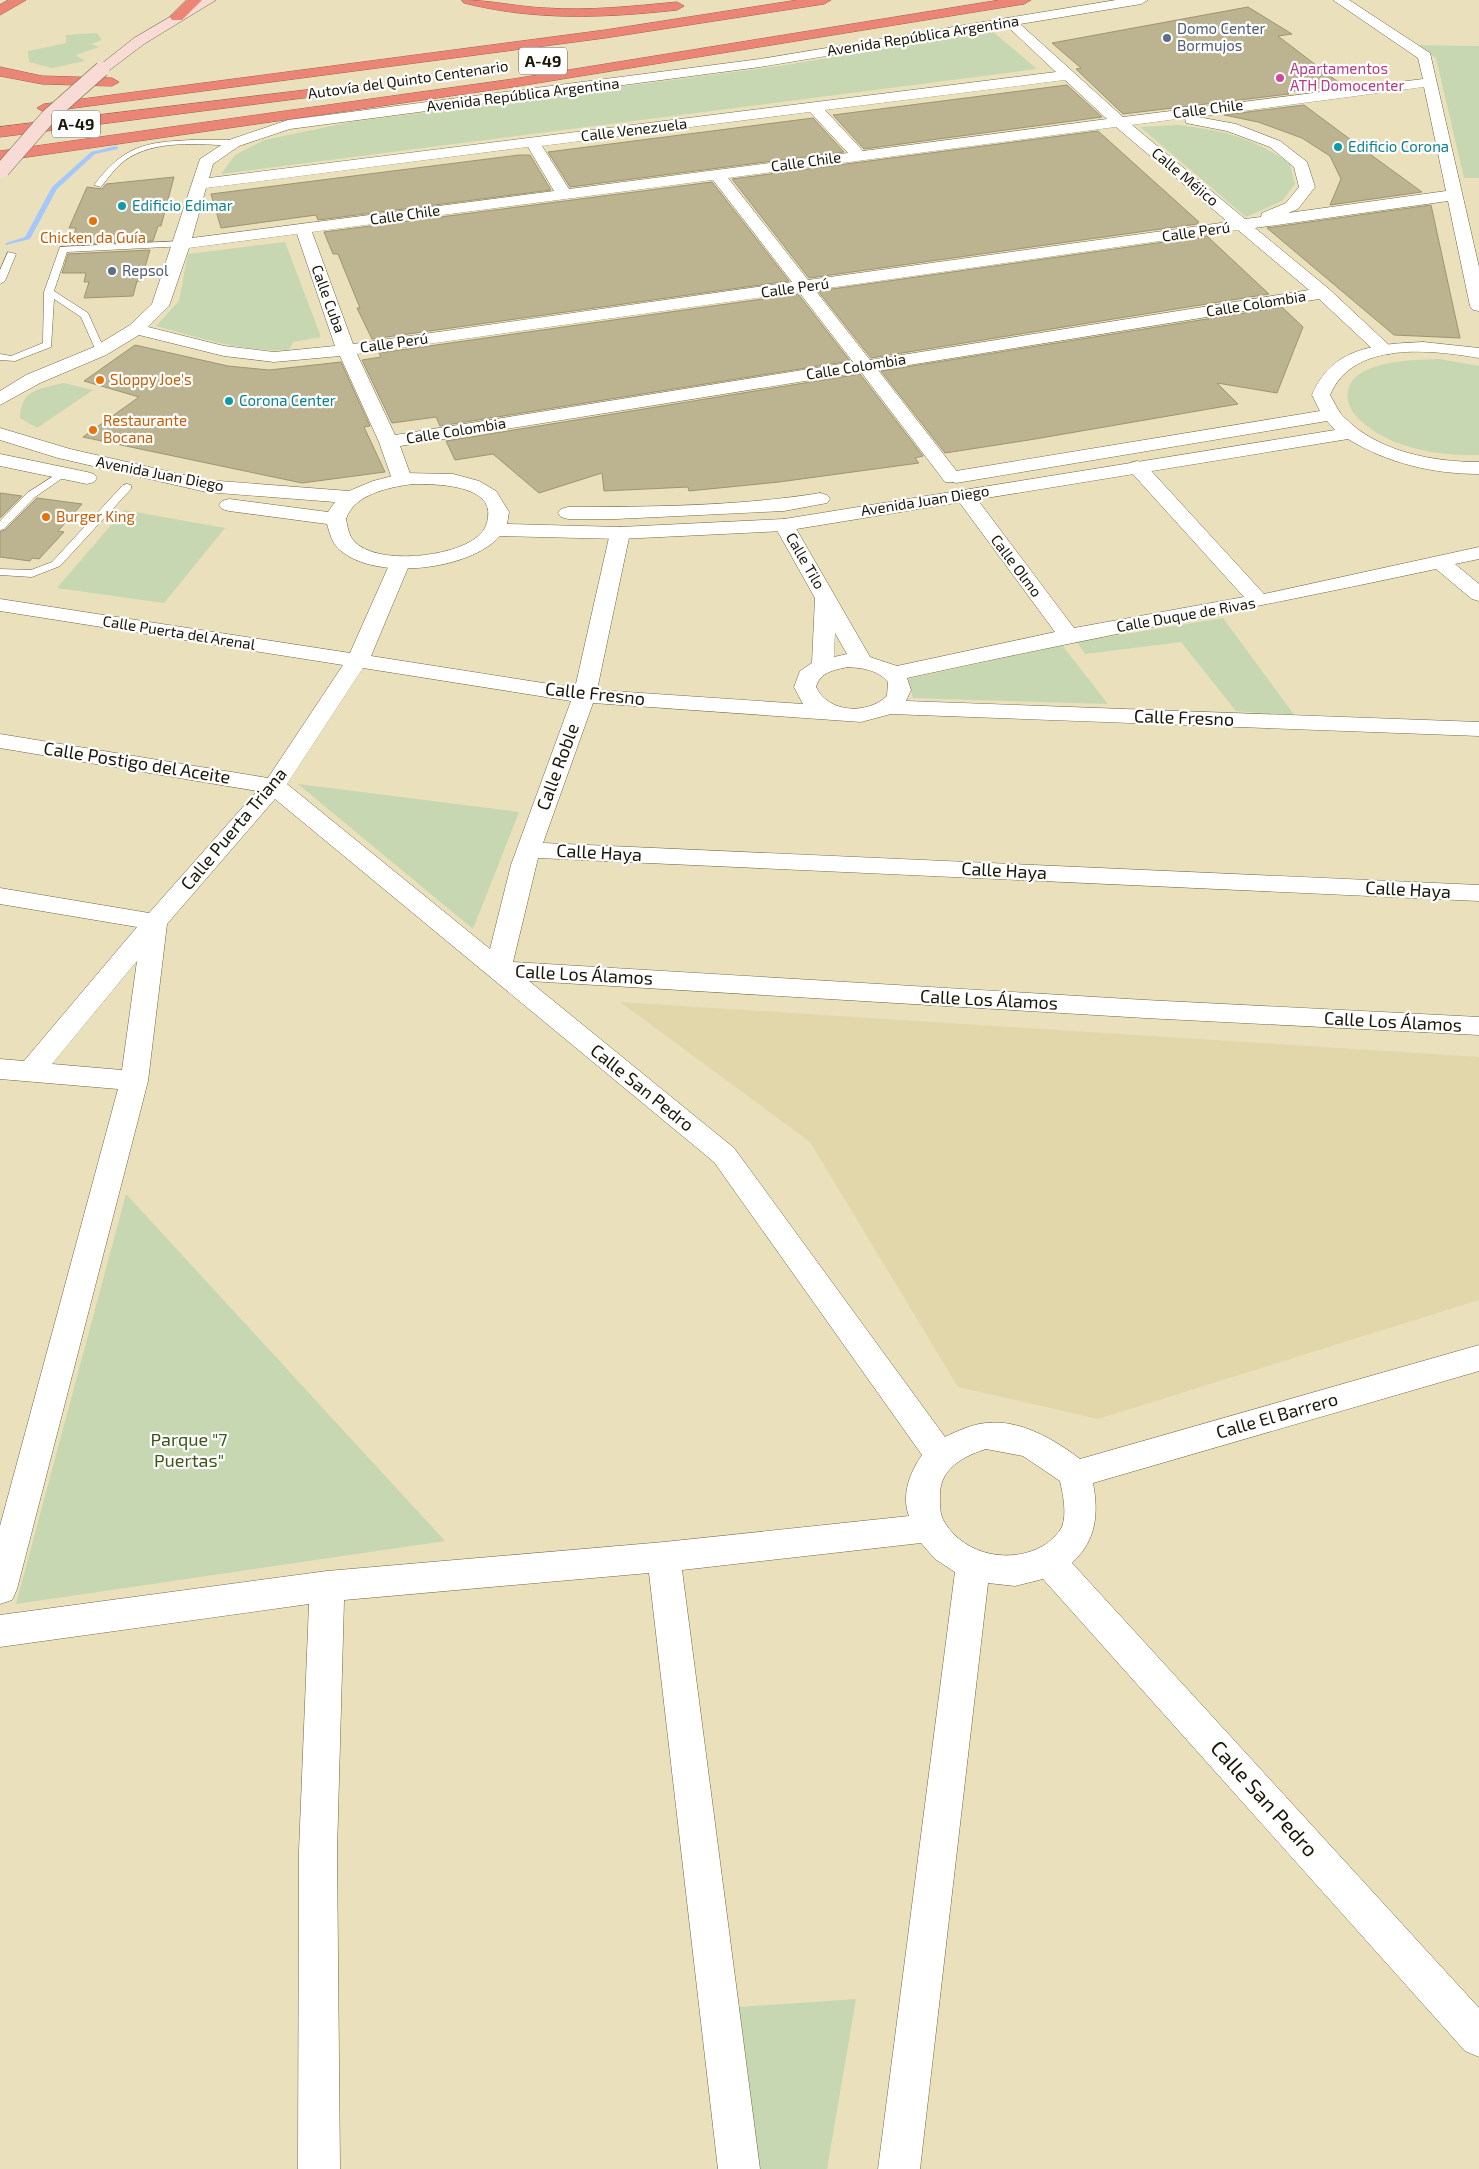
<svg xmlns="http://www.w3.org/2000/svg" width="1479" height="2169" font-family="'Exo 2',sans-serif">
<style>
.built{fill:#e1d7aa}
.green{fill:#c6d7b1}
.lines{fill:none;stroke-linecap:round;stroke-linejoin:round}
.stream{fill:#a5c7fc;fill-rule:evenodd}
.building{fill:#bcb490;stroke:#9d9572}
.service-casing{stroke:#6f6745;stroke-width:1}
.minor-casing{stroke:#6f6745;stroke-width:1}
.tertiary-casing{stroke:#6f6745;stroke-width:1}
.secondary-casing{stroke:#6f6745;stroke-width:1}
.motorway-casing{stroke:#a25f50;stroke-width:1}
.service{fill:#fff;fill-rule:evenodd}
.minor{fill:#fff;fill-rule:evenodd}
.tertiary{fill:#fff;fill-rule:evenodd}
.secondary{fill:#f9dbd6;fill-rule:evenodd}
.motorway{fill:#eb8676;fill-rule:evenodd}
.secondary-bridge-casing{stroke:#6f6745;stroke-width:16;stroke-linecap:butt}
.secondary-bridge{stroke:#f9dbd6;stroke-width:15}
.service-dot{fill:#5c6f8a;stroke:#fff;stroke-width:2}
.hotel-dot{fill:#d1479c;stroke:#fff;stroke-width:2}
.culture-dot{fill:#0f9aa8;stroke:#fff;stroke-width:2}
.food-dot{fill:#e8710a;stroke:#fff;stroke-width:2}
.labels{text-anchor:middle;stroke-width:4.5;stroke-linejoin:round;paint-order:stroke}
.far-service-label{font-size:15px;fill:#4e5e75;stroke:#fff;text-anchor:start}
.far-street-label{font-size:15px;fill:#1a1709;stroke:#fff}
.far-hotel-label{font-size:15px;fill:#b23c85;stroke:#fff;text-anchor:start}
.far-culture-label{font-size:15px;fill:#0d838f;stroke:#fff;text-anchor:start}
.far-food-label{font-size:15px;fill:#c56008;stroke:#fff;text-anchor:start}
.shield{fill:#fff;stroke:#5f5d53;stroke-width:1}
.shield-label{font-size:16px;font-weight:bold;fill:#1a1709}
.street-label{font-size:18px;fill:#1a1709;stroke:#fff}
.park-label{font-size:18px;fill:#3f5518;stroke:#fff}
.near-street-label{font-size:21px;fill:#1a1709;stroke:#fff}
</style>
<rect width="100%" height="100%" fill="#eae1bc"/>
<path class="built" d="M620,1002l859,55v243l-381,119 -140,-32 -148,-245z"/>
<path class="green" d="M992,31l45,38 -816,105 14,-19 29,-15 87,-18 429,-56z
M97,33l5,7 -11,4 8,3 -23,8 9,6 -33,7 -23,-6 -1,-11 38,-8v-8z
M1415,45l64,1v132h-15l-28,-120z
M1179,125c46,6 73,12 111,39l5,20 -13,17 -36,16 -106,-90z
M285,242l36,95 -28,5 -4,8c-47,2 -89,-12 -133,-24l23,-25 9,-47z
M1439,359l40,7v89c-35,1 -80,-5 -109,-27 -13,-9 -25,-21 -22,-37 6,-31 66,-31 91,-32z
M64,383l29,7 -56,38 -17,-10c1,-29 19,-29 44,-35z
M124,510l101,18 -61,75 -107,-15z
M1223,618l72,98 -59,-5 -55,-69 -96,12 -8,-12z
M1062,645l46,59 -195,-6 -5,-19z
M298,784l221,28 -46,117z
M126,1194l319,347 -429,63z
M856,1999l-29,170h-76l-27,-161z"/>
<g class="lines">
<path class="stream" d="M116,146l2,1v2l-23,5 -38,35 -27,50 -24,6v-2l19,-6 27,-50 39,-35z"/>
</g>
<path class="building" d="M1248,7l44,27 -14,2 64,49 -55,7 2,2 -166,20 -47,-45 5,-1 -29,-25z
M1067,85l35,32 -238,32 -31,-34z
M1304,105l74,55 44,32 -92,13 11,-26 -11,-23 -28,-18 -44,-16 -34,-7z
M813,118l31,34 -274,35 -22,-35z
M1098,131l101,91 -2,2 -388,54 -77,-99z
M519,155h11l21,35 -233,30 -2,-5 -95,13 -10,-34z
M174,177l-13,49h-3l-5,15 -82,4 5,-17h-7l18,-41 15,2 4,-5z
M712,182l77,99 -417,58 -15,-31h3l-22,-54h-5l-9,-22z
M1431,205l29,133 -66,-3 -127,-107z
M1207,236l62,58 -398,64 -53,-67z
M150,250l-9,31h-4l-4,15 -49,2 5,-16h-5l2,-9h-24l6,-19z
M798,294l52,67 -410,65 -4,-9 -44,6 -30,-63 19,-3 -2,-4z
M1282,307l21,20 -26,66 -60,-10 21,21 -209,36 -84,13 -64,-82z
M135,345l93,21 41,4 72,-8 29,64 -6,1 21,45 -83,11 -219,-46 56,-40 -55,-16z
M860,374l63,82 -8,2 4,5 -140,19 -90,9 -1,-4 -84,4 -2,-18 -63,20 -46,-39 -38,6 -9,-19z
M0,493l22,3 -22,22z
M37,498l45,6 -24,27 6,1 -25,27 -7,-1 -2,3 -30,-4v-25l5,-2z"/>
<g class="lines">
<defs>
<path id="service" d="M192,140h42l4,3 -4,3c-34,-2 -81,-7 -110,15 -9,7 -16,17 -23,26l-7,-2c30,-39 50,-43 98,-45z
M182,241l5,3 -2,2 -118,6 -13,39 34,22 17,38 -8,2 -16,-36 -27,-18 -3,48 -36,14 -15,-1v-6l11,2 32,-13 1,-51 16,-45z
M8,252l8,2 -11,27 -5,3v-14z
M63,470l5,3 -1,2 -32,22 -31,32 -4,1v-9l27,-28z
M127,484l4,1v4l-71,77 -28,11 -32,-2v-6l31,1 21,-8 71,-77z"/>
<path id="minor" d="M1116,0h32l-7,4 -121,20 103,93 300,-38 -5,-21 -85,-58h16l81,53 49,214v44l-6,-1 -3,-4 -22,-105 -193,27 74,61 61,57 3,4 -3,4h-12l-59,-55 -441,71 84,108 -3,4h-14l-84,-110 -461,74 12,33 -3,4h-14l-3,-4 -13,-37 -39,-86 -66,6 -50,-6 -85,-21 -33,20 -66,28 -40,22v-14l26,-16 68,-28 36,-22 22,-21 48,-145 29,-19 59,-20 472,-61zM1007,26l49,46 -847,106 4,-14 26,-18 51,-17 470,-62zM1065,80l42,39 -244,32 -38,-41zM1424,87l22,104 -158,22 10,-4 17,-22 -8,-25 -27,-21 -44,-17 -38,-7zM810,112l38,41 -279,36 -27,-43zM1185,118l1,5 41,8 43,16 24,20 5,20 -13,16 -24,10 -1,4 -16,2 -113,-94zM1116,127l112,95 -420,58 -80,-102zM528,147l26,44 -362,47 14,-50zM713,180l79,102 -439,62 -41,-112zM1238,230l71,60 -439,70 -55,-70zM297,234l38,112 -61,6 -50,-6 -76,-19 21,-21 20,-58zM799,292l54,70 -458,73 -38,-81z
M1137,461l7,2 120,131 215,-47v12l-24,5 24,20v17l-7,-2 -36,-30c-176,38 -353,70 -529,109l4,12 -5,11 573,21v14l-588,-22 -30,8 -268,-19 -50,140 936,42v16l-941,-43 -25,104 632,38 334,17v18l-334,-17 -616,-37 205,167 211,289c12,-6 28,-13 41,-14 33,-4 68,16 94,36l399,-114v26l-386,112c6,31 3,58 -21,80l407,445v49l-14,-6 -422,-472 -28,7 -27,-3 -68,586h-42l77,-597 -20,-13 -14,-16 -239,27 78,599h-42l-69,-596 -305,27 -7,251 3,318h-42l1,-318 10,-247 -309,43v-32l327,-44 337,-29 245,-26c-8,-21 1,-44 13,-61l-208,-293 -439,-363 -108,125 -19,157 -131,508 -5,11 -12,4v-78l118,-437 -118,-10v-20l24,2 113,-134 -137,-23v-16l149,25 108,-122 -257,-43v-14l268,44 75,-113 -343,-54v-12l350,54 40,-90 3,-4 7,-2 7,2 3,4 -39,93 204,32 35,-155 3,-4 7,-2 7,2 3,4 -33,157 206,14 -9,-17 6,-16 12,-8 3,-65 -41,-73 3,-4 7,-2 7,2 3,4 76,132 27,9 158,-34 -101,-137 3,-4h14l103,137 170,-31 -114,-126 -3,-4 3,-4zM835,633l12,21 -13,3zM848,667c15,1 30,3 40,15l-1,14c-20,19 -59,17 -71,-9 4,-15 18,-17 32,-20zM363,668l208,33 -60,164 -21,84 -203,-165zM137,961l-15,109 -70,-6zM986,1449l37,7 37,25c3,14 7,32 2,46 -4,7 -12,15 -19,19 -32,18 -77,10 -98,-23 -6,-9 -5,-19 -5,-30 1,-25 24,-37 46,-44z"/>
<path id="tertiary" d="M1423,342l56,6v10c-47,-8 -126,-18 -149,37 5,8 8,17 15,23 33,34 89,44 134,44v12c-46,0 -92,-11 -131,-35l-564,92 -164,8 -120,-3c-30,34 -123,45 -159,15 -9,-7 -11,-17 -14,-27l-98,-13 -7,-2 -3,-4 3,-4 7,-2 99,13 7,-10 -129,-10 -148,-34 -58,-18v-12l70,21 136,31 143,11 24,-10 31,-8 49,1 26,7 17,10 13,21 -2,12 113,3 164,-8 551,-89 -8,-9 -371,62 -7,-2 -3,-4 3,-4 7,-2 364,-60 -8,-16c20,-48 64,-51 111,-53zM413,484c21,0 80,0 75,33 -1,9 -4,14 -11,20 -23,20 -101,29 -123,4 -5,-5 -7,-16 -8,-22 8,-25 44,-32 67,-35z
M0,454l87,18 7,2 3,4 -3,4 -7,2 -87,-18z
M820,493l7,2 3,4 -3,4 -43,8 -168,8h-48l-7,-2 -3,-4 3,-4 7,-2c81,0 173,-1 252,-14z"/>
<path id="secondary" d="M199,0h17l-72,44 -37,28 -5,1 -7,-4 39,-31z"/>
<path id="motorway" d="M9,0h17l-26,15v-10z
M187,0h15l-20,20h-10l-2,-3z
M462,0c29,0 56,7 84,8 44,3 88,-2 131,-6l7,4 -7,4c-72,8 -142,11 -213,-7z
M798,0h33l-7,4 -219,34 -561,74 -7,-4 7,-4 561,-74z
M1000,0h31l-7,4 -511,83 -513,74v-10l513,-72z
M0,67l42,9 70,2 7,4 -7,4 -70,-2 -42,-8z
M314,89l5,1 2,3 -2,3 -319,41v-10z"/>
</defs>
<use href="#service" class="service-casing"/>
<use href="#minor" class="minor-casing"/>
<use href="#tertiary" class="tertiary-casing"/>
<use href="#secondary" class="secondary-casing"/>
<use href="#motorway" class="motorway-casing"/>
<use href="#service" class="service"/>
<use href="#minor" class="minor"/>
<use href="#tertiary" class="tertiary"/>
<use href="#secondary" class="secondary"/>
<use href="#motorway" class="motorway"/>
<defs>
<path id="secondary-bridge" d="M2,170l47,-54 53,-47"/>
</defs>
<use href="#secondary-bridge" class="secondary-bridge-casing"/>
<use href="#secondary-bridge" class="secondary-bridge"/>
</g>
<g class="service-dot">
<circle cx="1167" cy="38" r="5"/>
<circle cx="112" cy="271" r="5"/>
</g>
<circle class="hotel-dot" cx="1280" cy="78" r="5"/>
<g class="culture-dot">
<circle cx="1338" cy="147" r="5"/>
<circle cx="122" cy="206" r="5"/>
<circle cx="229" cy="401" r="5"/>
</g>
<g class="food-dot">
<circle cx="93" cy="221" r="5"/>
<circle cx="100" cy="380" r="5"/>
<circle cx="93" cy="430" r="5"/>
<circle cx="46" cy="517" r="5"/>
</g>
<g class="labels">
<g class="far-service-label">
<text x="1177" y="34">Domo Center<tspan x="1177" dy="17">Bormujos</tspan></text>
<text x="122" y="276">Repsol</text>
</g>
<g class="far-street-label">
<text transform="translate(923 36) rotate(-9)" y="5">Avenida República Argentina</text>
<text transform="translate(408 80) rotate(-8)" y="5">Autovía del Quinto Centenario</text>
<text transform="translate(523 95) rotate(-7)" y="5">Avenida República Argentina</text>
<text transform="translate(1208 109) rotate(-7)" y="5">Calle Chile</text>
<text transform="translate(634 130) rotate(-7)" y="5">Calle Venezuela</text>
<text transform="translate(806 162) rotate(-8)" y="5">Calle Chile</text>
<text transform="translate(1185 177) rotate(40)" y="5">Calle Méjico</text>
<text transform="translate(405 215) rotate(-8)" y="5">Calle Chile</text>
<text transform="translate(1196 232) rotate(-8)" y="5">Calle Perú</text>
<text transform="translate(795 288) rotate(-8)" y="5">Calle Perú</text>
<text transform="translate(328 299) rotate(70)" y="5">Calle Cuba</text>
<text transform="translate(1256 304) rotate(-9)" y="5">Calle Colombia</text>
<text transform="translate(394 343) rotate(-8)" y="5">Calle Perú</text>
<text transform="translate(856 367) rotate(-9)" y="5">Calle Colombia</text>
<text transform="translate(456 431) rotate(-9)" y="5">Calle Colombia</text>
<text transform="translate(160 474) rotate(11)" y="5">Avenida Juan Diego</text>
<text transform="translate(925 501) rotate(-9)" y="5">Avenida Juan Diego</text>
<text transform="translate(805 561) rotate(60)" y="5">Calle Tilo</text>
<text transform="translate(1016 566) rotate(53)" y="5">Calle Olmo</text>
<text transform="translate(1186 615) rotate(-10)" y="5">Calle Duque de Rivas</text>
<text transform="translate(179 633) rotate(9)" y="5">Calle Puerta del Arenal</text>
</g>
<g class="far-hotel-label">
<text x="1290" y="74">Apartamentos<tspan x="1290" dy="17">ATH Domocenter</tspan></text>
</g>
<g class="far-culture-label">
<text x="1348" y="152">Edificio Corona</text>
<text x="132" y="211">Edificio Edimar</text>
<text x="239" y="406">Corona Center</text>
</g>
<g class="far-food-label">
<text x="93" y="243" text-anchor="middle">Chicken da Guía</text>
<text x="110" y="385">Sloppy Joe's</text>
<text x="103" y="426">Restaurante<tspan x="103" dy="17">Bocana</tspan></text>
<text x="56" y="522">Burger King</text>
</g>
<g class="shield">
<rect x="519" y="47.5" width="48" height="27" rx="4"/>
<rect x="52" y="110.5" width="48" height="27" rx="4"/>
</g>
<g class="shield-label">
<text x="543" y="67">A-49</text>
<text x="76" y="130">A-49</text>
</g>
<g class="street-label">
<text transform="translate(595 694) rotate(6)" y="6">Calle Fresno</text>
<text transform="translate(1184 718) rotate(2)" y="6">Calle Fresno</text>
<text transform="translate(137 763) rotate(9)" y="6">Calle Postigo del Aceite</text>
<text transform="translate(558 767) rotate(-70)" y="6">Calle Roble</text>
<text transform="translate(234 829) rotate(-50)" y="6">Calle Puerta Triana</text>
<text transform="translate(599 853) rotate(3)" y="6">Calle Haya</text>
<text transform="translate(1004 871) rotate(3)" y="6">Calle Haya</text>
<text transform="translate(1408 890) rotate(3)" y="6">Calle Haya</text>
<text transform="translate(584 975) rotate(3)" y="6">Calle Los Álamos</text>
<text transform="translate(989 1000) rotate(3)" y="6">Calle Los Álamos</text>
<text transform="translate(1393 1022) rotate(3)" y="6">Calle Los Álamos</text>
<text transform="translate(642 1088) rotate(39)" y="6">Calle San Pedro</text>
<text transform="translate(1277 1416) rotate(-16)" y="6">Calle El Barrero</text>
</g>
<g class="park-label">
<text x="189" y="1446">Parque "7<tspan x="189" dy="21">Puertas"</tspan></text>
</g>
<g class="near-street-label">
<text transform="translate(1264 1799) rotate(48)" y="7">Calle San Pedro</text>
</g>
</g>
</svg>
